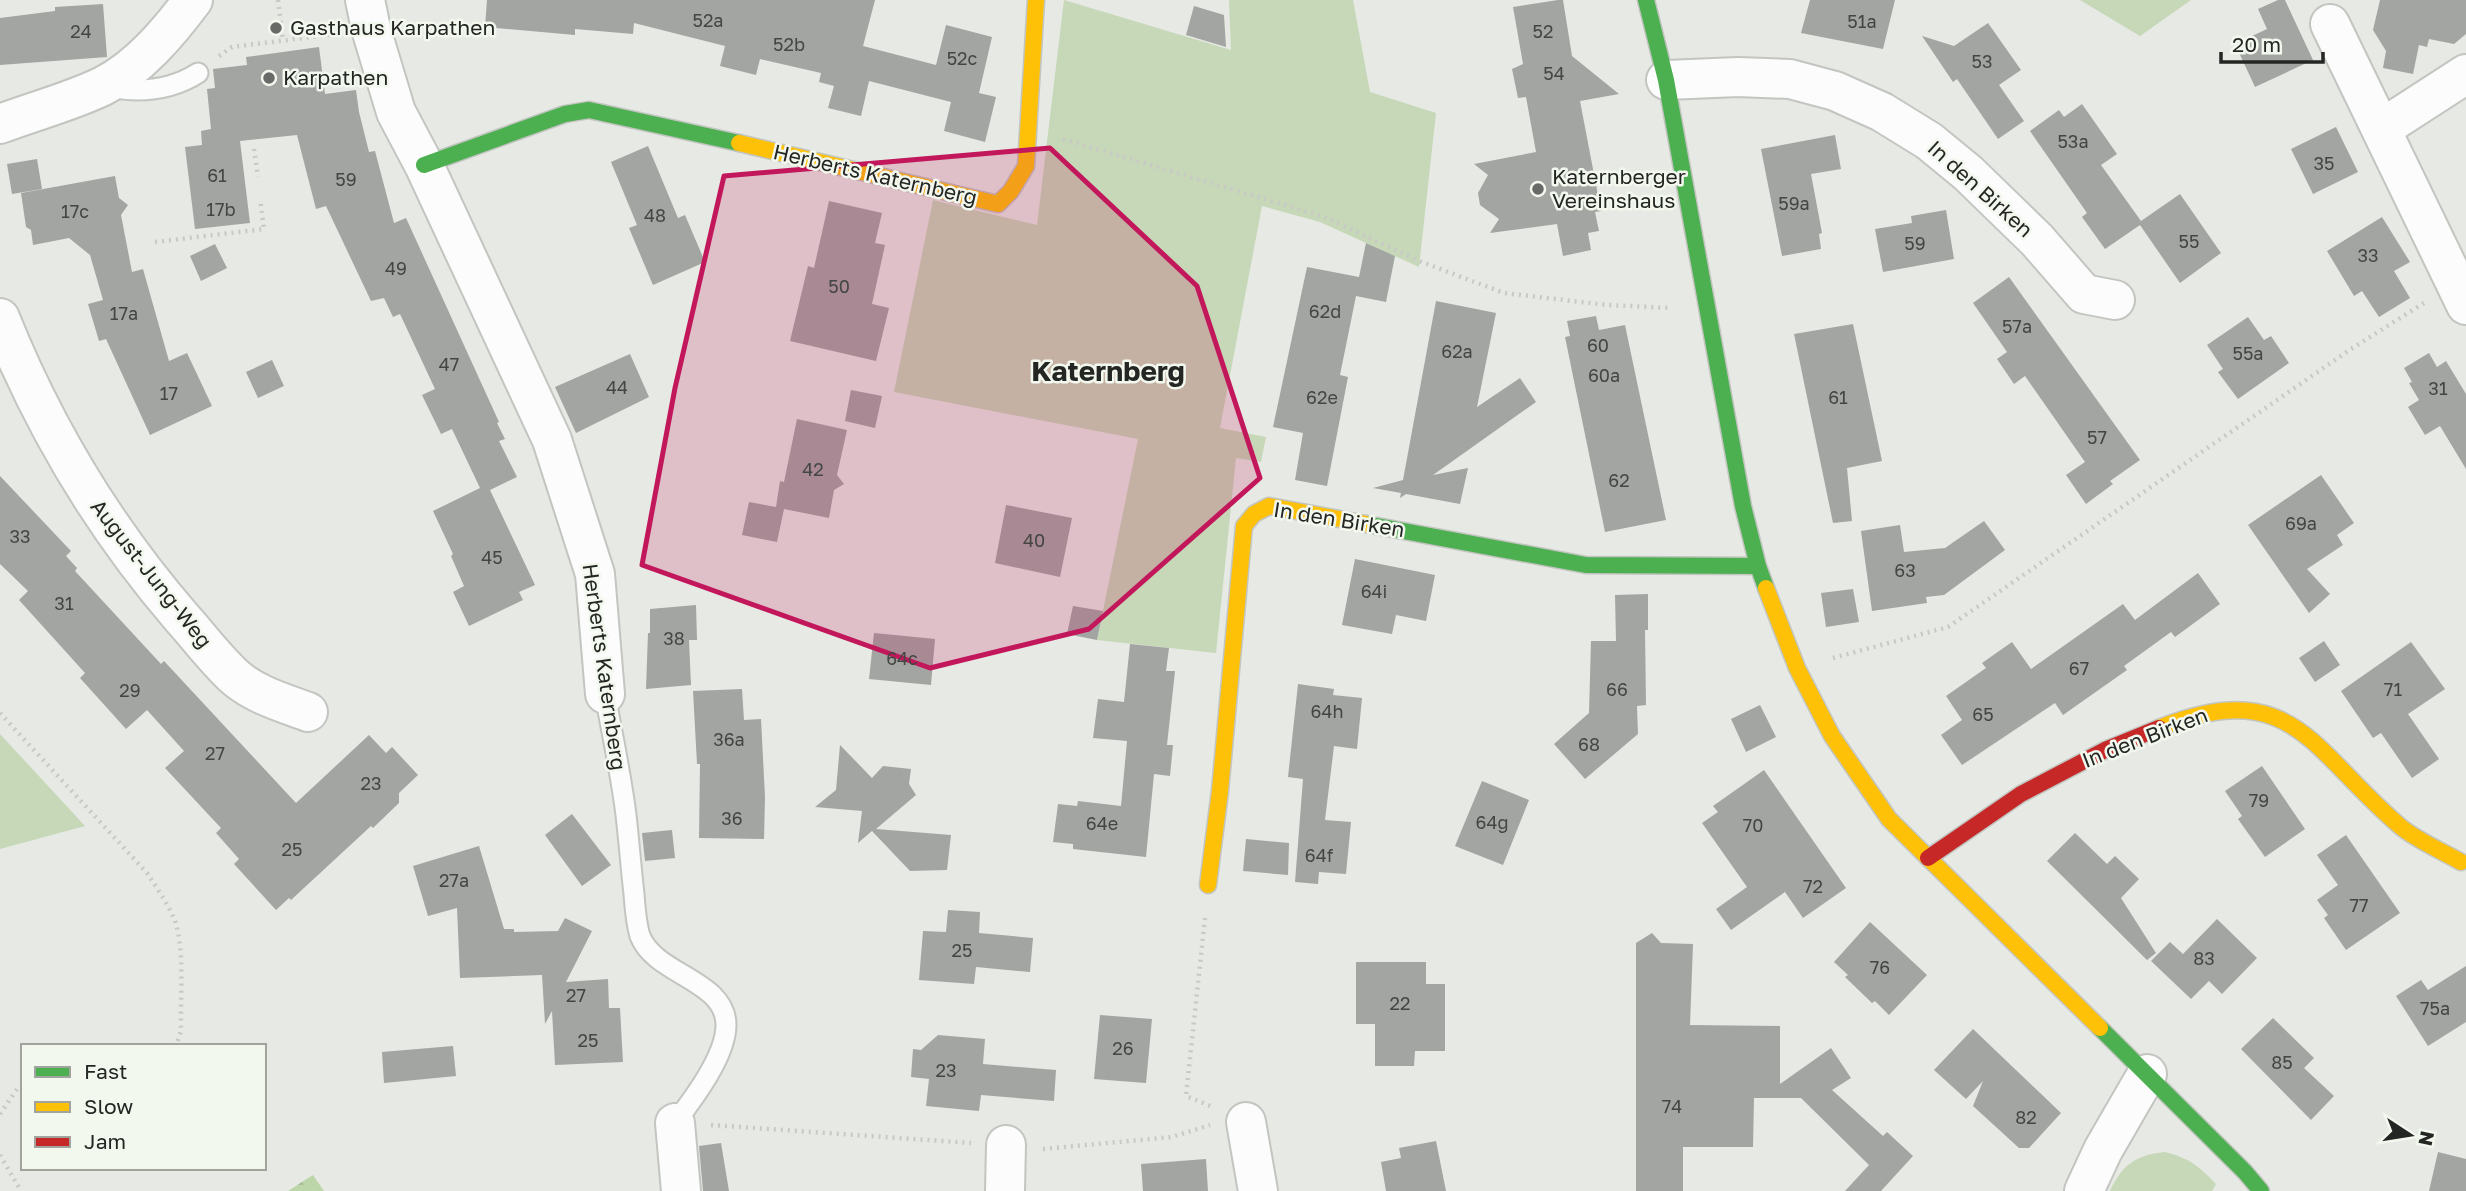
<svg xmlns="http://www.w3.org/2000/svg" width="2466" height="1191" font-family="'Golos Text',sans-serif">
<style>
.green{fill:#c6d8b7}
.forest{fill:url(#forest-firs)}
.building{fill:#a3a5a2}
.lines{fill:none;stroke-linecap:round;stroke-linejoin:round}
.lane-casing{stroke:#c3c5c1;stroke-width:23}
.street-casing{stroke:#c3c5c1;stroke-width:42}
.fast-casing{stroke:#c3c5c1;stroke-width:19}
.slow-casing{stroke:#c3c5c1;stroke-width:19}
.jam-casing{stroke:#c3c5c1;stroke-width:19}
.path{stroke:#c8c9c7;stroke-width:4.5;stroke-dasharray:2 5;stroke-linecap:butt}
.lane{stroke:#fbfcfb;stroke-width:19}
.street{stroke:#fbfcfb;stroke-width:38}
.fast{stroke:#4caf50;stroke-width:16}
.slow{stroke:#ffc107;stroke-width:16}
.jam{stroke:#c62828;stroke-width:16}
.marked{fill:#c2185b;fill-opacity:0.2;stroke:#c2185b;stroke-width:5;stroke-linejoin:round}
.poi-dot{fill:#686a67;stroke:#f3f8ef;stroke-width:2.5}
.labels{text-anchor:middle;stroke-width:5;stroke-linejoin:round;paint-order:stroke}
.number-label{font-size:18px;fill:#444643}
.poi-label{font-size:21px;fill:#242623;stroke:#f3f8ef;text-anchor:start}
.street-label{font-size:21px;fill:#242623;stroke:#f3f8ef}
.district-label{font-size:28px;font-weight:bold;fill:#242623;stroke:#f3f8ef}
</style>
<defs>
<pattern id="forest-firs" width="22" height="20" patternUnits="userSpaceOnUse" patternTransform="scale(1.75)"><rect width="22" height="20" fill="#bcd5a9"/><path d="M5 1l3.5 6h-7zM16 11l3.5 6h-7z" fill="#a1b791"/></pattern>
</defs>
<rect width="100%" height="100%" fill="#e6e9e4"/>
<path class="green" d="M1064,0l167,50 -2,-50h124l17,92 66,21 -17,154 -99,-45 -58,-16 -42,222 46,9 -5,25 -25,-4 -20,195 -119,-13 41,-201 -244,-47 39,-192 104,25z
M2080,0h111l-51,36z
M0,734l85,92 -85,23z
M2164,1152c24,5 36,15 52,32l-4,7h-102c12,-26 26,-36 54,-39z"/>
<path class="forest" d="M313,1175l11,16h-36z"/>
<path class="building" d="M487,0h388l-12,46 73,19 10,-40 46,12 -13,56 17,4 -11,45 -41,-11 7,-29 -82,-21 -8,35 -33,-8 6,-22 -15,-4 2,-9 -61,-14 -4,16 -36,-9 5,-20 -91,-23 -1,11 -58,-5v6l-90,-8z
M1558,0h5l9,56 47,38 -39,7 21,110 -6,1 4,19 -11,2 3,17 -28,6 -6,-32 -67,9 9,-14 -19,-14 -2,-12 10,-18 -14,-11 62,-12 -10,-55 -8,1 -6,-29 11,-5 -10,-57z
M1810,0h85l-12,49 -82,-16z
M2278,0h7l28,60 -58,27 -20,-43 32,-15 -9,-20z
M2380,0h86v34l-12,10 -25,-5 -2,8 -8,-2 -6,29 -30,-6 3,-17 -13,-21z
M103,4l4,53 -107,8v-47l55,-7v-4z
M1194,6l30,9 2,32 -40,-12z
M1988,23l33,47 -22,15 25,36 -26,18 -41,-60 -4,3 -31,-46 32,10z
M319,47l6,47 31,-4 3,22 10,40 6,-1 19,72 12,-5 93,204 -2,1 8,16 -6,2 18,36 -27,13 45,95 -16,7 4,8 -54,26 -16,-34 11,-6 -13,-30 2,-2 -20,-43 47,-23 -28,-59 -11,5 -19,-39 13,-6 -35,-75 -7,3 -9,-19 -13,3 -45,-95 -10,3 -19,-74 -57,6 10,82 -55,6 -10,-82 17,-2 -1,-14 10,-2 -4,-40 8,-1 -2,-19 34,-4 -1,-8z
M2082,104l35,50 -16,11 40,56 39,-27 41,59 -41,30 -40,-58 -35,24 -23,-32 5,-4 -57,-82 29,-21 5,7z
M2336,127l22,45 -45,22 -22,-45z
M1835,135l6,34 -30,5 11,59 -3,1 2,15 -39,7 -21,-107z
M648,146l30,72 7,-3 20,47 -52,23 -24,-57 8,-3 -26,-63z
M37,159l5,30 -30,5 -5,-30z
M115,176l4,22 9,7 -7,10 11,57 11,-3 26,92 18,-8 25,53 -62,29 -44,-96 -7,2 -11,-37 15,-4 -13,-45 -21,-17 -36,7 -2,-15 -5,-3 -5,-34z
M829,201l53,12 -7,30 10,2 -13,59 17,4 -13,53 -86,-20 18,-75 6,2z
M1946,210l8,49 -71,13 -8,-43 37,-6 -1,-7z
M2382,217l28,45 -16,9 16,27 -31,19 -17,-26 -8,5 -27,-45z
M1366,243l29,13 -9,46 -30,-6 -16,79 8,2 -21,109 -32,-6 8,-47 -30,-6 34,-160 52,10z
M215,244l12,24 -26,13 -11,-25z
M2009,277l131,183 -30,21 3,3 -27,20 -20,-29 19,-13 -60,-86 -11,8 -17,-25 10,-7 -34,-49z
M1436,301l60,12 -19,94 43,-29 16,24 -103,73 35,-7 -8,36 -54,-10 -6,4 1,-5 -28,-5 30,-8z
M1596,316l3,14 26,-5 41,195 -61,12 -40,-195 5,-1 -3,-15z
M2248,317l16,23 7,-4 18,27 -51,36 -20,-27 5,-3 -16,-24z
M1853,324l29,137 -35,7 5,53 -19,2 -39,-189z
M2429,353l8,14 9,-6 20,33v75l-26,-43 -15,9 -17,-28 11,-7 -10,-17 3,-1 -8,-14z
M630,354l19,43 -73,36 -21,-46z
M272,360l12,26 -26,12 -12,-26z
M851,390l31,6 -7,32 -30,-7z
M797,419l50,11 -10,45 7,9 -10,6 -5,28 -45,-9 -7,33 -35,-7 7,-33 27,5 4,-26 4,1z
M2321,475l33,48 -17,12 6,10 -36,24 23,25 -21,19 -61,-88z
M0,476l71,75 -5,5 11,12 -2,3 86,93 3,-3 132,142 73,-68 17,18 6,-6 26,28 -19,18v10l-26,25 -2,-2 -80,74 -2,-2 -13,12 -42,-46 5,-5 -23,-26 5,-5 -56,-60 19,-17 -37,-41 -21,19 -46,-51 5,-5 -66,-73 9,-9 -28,-27z
M1006,505l66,13 -12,59 -65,-14z
M1984,521l21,29 -61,45 -18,2 1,6 -55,8 -11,-80 39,-6 4,27 41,-4z
M1355,559l80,16 -9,46 -30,-6 -4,19 -50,-9z
M2198,573l22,31 -45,33 -4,-5 -47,34 3,4 -64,45 -8,-12 -93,62 -21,-30 21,-15 -16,-24 40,-28 -4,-5 30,-21 19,27 92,-65 12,16z
M1853,589l6,33 -33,5 -5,-34z
M1648,594v36h-3l1,75 -9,1 1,28 -53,45 -31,-35 35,-31 2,-72h25l-1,-46z
M696,605l1,35h-8l2,45 -45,4 2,-56h2v-24z
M1073,606l30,5 -6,29 -30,-6z
M874,633l61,6 -4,46 -62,-6z
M2324,641l16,24 -25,17 -16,-24z
M2411,642l34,47 -37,25 31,45 -27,19 -31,-45 -8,5 -32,-47z
M1130,644l39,4 -3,23h9l-8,74h6l-3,31 -16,-2 -8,83 -73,-8v-5l-20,-2 5,-38 19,2 1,-5 43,5 6,-65 -34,-3 5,-39 26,3z
M1298,684l36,5 -1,6 29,3 -5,51 -23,-3 -9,74 26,2 -5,52 -27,-2 -1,12 -23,-2 8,-103 -15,-2z
M742,689l2,31 17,-1 4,78 -1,42 -65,-1 1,-74h-3l-4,-73z
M1760,705l16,32 -30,15 -15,-33z
M840,745l32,33 11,-12 28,3 -2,15 7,11 -40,34 75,6 -4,35 -37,1 -38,-40 -14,12 4,-32 -47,-4 21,-17z
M2262,766l43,63 -40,28 -27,-38 4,-3 -17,-25z
M1764,770l82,118 -43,30 -18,-26 -54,38 -15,-21 31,-22 -45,-64 16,-11 -5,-6z
M1482,781l47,19 -26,65 -48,-19z
M572,814l39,51 -29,21 -37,-51z
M672,830l3,28 -30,3 -3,-28z
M2075,833l32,31 8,-8 24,23 -18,19 35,55 -9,7 -100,-99z
M2346,835l54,78 -54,37 -22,-32 4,-3 -11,-15 21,-15 -21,-30z
M1246,839l43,4 -1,32 -45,-4z
M479,846l25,83h10v3l44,-1 7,-13 27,13 -26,51 42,-3 1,29h11l3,54 -68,3 -3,-54 -7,13 -3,-49 -82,3 -3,-70 -29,8 -15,-50z
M948,910l32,2 -1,21 54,5 -3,34 -54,-5 -2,17 -55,-4 4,-49 23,1z
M2217,919l40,39 -35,36 -13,-13 -18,18 -40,-38 19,-19 13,12z
M1870,922l57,53 -38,40 -14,-14 -3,2 -27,-26 3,-2 -14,-13z
M1652,933l9,10 32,1 -3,81 90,1v58l51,-36 20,30 -19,12 51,46 4,-4 26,24 -32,35h-36l24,-26 -68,-67h-47l-1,49h-70v44h-47v-248z
M1356,962h70v22h19v67h-30l-1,15h-39v-42h-19z
M2466,966v56l-38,24 -32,-50 25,-16 7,10z
M1100,1015l52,4 -6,64 -52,-4z
M2273,1018l41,40 -10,10 30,28 -23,24 -70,-71z
M1973,1029l88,84 -32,35h-10l-46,-42 10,-25 -17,18 -32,-29z
M938,1035l47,4 -2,25 73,6 -2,31 -73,-6 -2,16 -53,-5 3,-27 -18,-2 2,-28 8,1z
M453,1046l3,30 -72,7 -2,-31z
M1436,1141l10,50h-60l-5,-29 20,-4 -2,-10z
M721,1143l8,48h-26l-4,-45z
M2438,1152l28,7v32h-37z
M1206,1159l2,32h-65l-2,-27z"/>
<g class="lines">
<defs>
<path id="lane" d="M108,87c32,6 62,4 90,-14
M605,694c7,40 16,80 21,121 3,26 5,53 8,79 1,13 2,29 6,42 15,39 86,44 86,89 0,31 -33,74 -51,98"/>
<path id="street" d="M365,0l6,29 25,83 28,53 128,275 43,134 10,120
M2330,24l136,281
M1666,80l72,-3 52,2 45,12 47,21 47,29 39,32 69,67 47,54 31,6
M0,124c34,-13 70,-22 103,-38 36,-18 66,-54 90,-86
M2381,129l85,-55
M0,318c44,110 105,211 182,300 18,20 34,42 54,60 20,17 48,25 72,34
M1246,1122l12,69
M675,1123l6,68
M1005,1191l1,-46
M2084,1191l19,-41 44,-76"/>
<path id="fast" d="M1646,0l20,80 77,426 15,60 8,22
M424,165l141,-51 24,-4 150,33
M1366,524l220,41 172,1
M2100,1028l145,144 16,19"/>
<path id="slow" d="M739,143l259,61 13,-13 15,-25 10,-166
M1766,588l31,80 35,68 57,83 211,209
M2159,728c135,-53 152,23 242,99 17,14 41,24 60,35
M1208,885l12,-94 24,-265 10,-12 15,-8 97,18"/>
<path id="jam" d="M1928,858l93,-64 84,-44 54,-22"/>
</defs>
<use href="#lane" class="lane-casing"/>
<use href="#street" class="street-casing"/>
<use href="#fast" class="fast-casing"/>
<use href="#slow" class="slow-casing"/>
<use href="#jam" class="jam-casing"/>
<path class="path" d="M278,0l5,40
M219,56l13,-9 103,-13
M1063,139l259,77 97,45 85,32 103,12 63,3
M254,149l4,28
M155,242l109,-13 -4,-30
M1833,658l115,-31 403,-278 73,-46
M0,713l147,160c10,15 21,31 28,48 10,28 5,79 6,110l-5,15
M1205,918l-19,178 27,11
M0,1114l17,-25 6,-1
M711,1125l260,18
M1043,1149l129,-12 38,-12
M0,1155l21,36"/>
<use href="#lane" class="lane"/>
<use href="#street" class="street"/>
<use href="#fast" class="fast"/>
<use href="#slow" class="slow"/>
<use href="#jam" class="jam"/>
</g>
<path class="marked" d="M1050,148l147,138 63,192 -171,151 -159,39 -288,-103 33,-177 49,-212z"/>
<g class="poi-dot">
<circle cx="276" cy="28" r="7"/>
<circle cx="269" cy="78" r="7"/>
<circle cx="1538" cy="189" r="7"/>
</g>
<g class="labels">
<g class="number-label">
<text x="708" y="27">52a</text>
<text x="1862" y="28">51a</text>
<text x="81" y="38">24</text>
<text x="1543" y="38">52</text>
<text x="789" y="51">52b</text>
<text x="962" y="65">52c</text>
<text x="1982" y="68">53</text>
<text x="1554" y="80">54</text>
<text x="2073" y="148">53a</text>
<text x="2324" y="170">35</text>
<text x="217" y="182">61</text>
<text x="346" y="186">59</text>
<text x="1794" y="210">59a</text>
<text x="221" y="216">17b</text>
<text x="75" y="218">17c</text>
<text x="655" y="222">48</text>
<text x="2189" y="248">55</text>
<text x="1915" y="250">59</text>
<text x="2368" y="262">33</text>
<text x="396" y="275">49</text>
<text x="839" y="293">50</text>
<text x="1325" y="318">62d</text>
<text x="124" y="320">17a</text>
<text x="2017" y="333">57a</text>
<text x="1598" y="352">60</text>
<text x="1457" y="358">62a</text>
<text x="2248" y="360">55a</text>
<text x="449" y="371">47</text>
<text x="1604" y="382">60a</text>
<text x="617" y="394">44</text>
<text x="2438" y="395">31</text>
<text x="169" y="400">17</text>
<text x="1322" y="404">62e</text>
<text x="1838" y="404">61</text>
<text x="2097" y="444">57</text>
<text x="813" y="476">42</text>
<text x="1619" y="487">62</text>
<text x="2301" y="530">69a</text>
<text x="20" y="543">33</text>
<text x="1034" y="547">40</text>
<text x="492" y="564">45</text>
<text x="1905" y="577">63</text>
<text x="1374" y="598">64i</text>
<text x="64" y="610">31</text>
<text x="674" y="645">38</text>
<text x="902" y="665">64c</text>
<text x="2079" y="675">67</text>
<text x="1617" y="696">66</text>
<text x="2393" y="696">71</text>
<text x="130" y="697">29</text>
<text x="1327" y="718">64h</text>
<text x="1983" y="721">65</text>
<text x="729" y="746">36a</text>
<text x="1589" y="751">68</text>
<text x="215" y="760">27</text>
<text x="371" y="790">23</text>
<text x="2259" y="807">79</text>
<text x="732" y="825">36</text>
<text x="1492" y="829">64g</text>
<text x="1102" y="830">64e</text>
<text x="1753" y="832">70</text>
<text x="292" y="856">25</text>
<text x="1319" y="862">64f</text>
<text x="454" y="887">27a</text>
<text x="1813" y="893">72</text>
<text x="2359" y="912">77</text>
<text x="962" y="957">25</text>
<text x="2204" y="965">83</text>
<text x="1880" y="974">76</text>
<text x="576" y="1002">27</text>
<text x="1400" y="1010">22</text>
<text x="2435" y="1015">75a</text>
<text x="588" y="1047">25</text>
<text x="1123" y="1055">26</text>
<text x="2282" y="1069">85</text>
<text x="946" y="1077">23</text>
<text x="1672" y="1113">74</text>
<text x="2026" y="1124">82</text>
</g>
<g class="poi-label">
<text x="290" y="35">Gasthaus Karpathen</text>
<text x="283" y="85">Karpathen</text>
<text x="1552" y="184">Katernberger<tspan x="1552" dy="24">Vereinshaus</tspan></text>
</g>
<g class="street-label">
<text transform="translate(875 175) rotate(13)" y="7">Herberts Katernberg</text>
<text transform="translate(1980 189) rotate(42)" y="7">In den Birken</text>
<text transform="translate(1339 520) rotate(9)" y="7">In den Birken</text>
<text transform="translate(151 574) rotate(52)" y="7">August-Jung-Weg</text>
<text transform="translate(604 667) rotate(82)" y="7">Herberts Katernberg</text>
<text transform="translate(2145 738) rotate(-21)" y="7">In den Birken</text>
</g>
<g class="district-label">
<text x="1108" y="381">Katernberg</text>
</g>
</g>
<rect x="21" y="1044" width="245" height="126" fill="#f3f8ef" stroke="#a0a49d" stroke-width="2"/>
<rect x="35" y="1067" width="35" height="10" fill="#4caf50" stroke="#a0a49d" stroke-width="2"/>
<text x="84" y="1079" font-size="21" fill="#242623">Fast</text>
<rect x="35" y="1102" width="35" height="10" fill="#ffc107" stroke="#a0a49d" stroke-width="2"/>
<text x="84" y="1114" font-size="21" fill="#242623">Slow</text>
<rect x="35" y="1137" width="35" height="10" fill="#c62828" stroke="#a0a49d" stroke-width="2"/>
<text x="84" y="1149" font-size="21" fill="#242623">Jam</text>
<g transform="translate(2410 1135) rotate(102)" stroke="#f3f8ef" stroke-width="5" paint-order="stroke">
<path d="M0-5L12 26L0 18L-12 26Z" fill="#242623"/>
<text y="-10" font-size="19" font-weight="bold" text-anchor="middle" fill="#242623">N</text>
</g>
<path d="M2221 52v10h102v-10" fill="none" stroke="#242623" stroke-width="3.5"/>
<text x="2232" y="52" font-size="21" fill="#242623" stroke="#f3f8ef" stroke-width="5" paint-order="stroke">20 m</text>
</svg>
